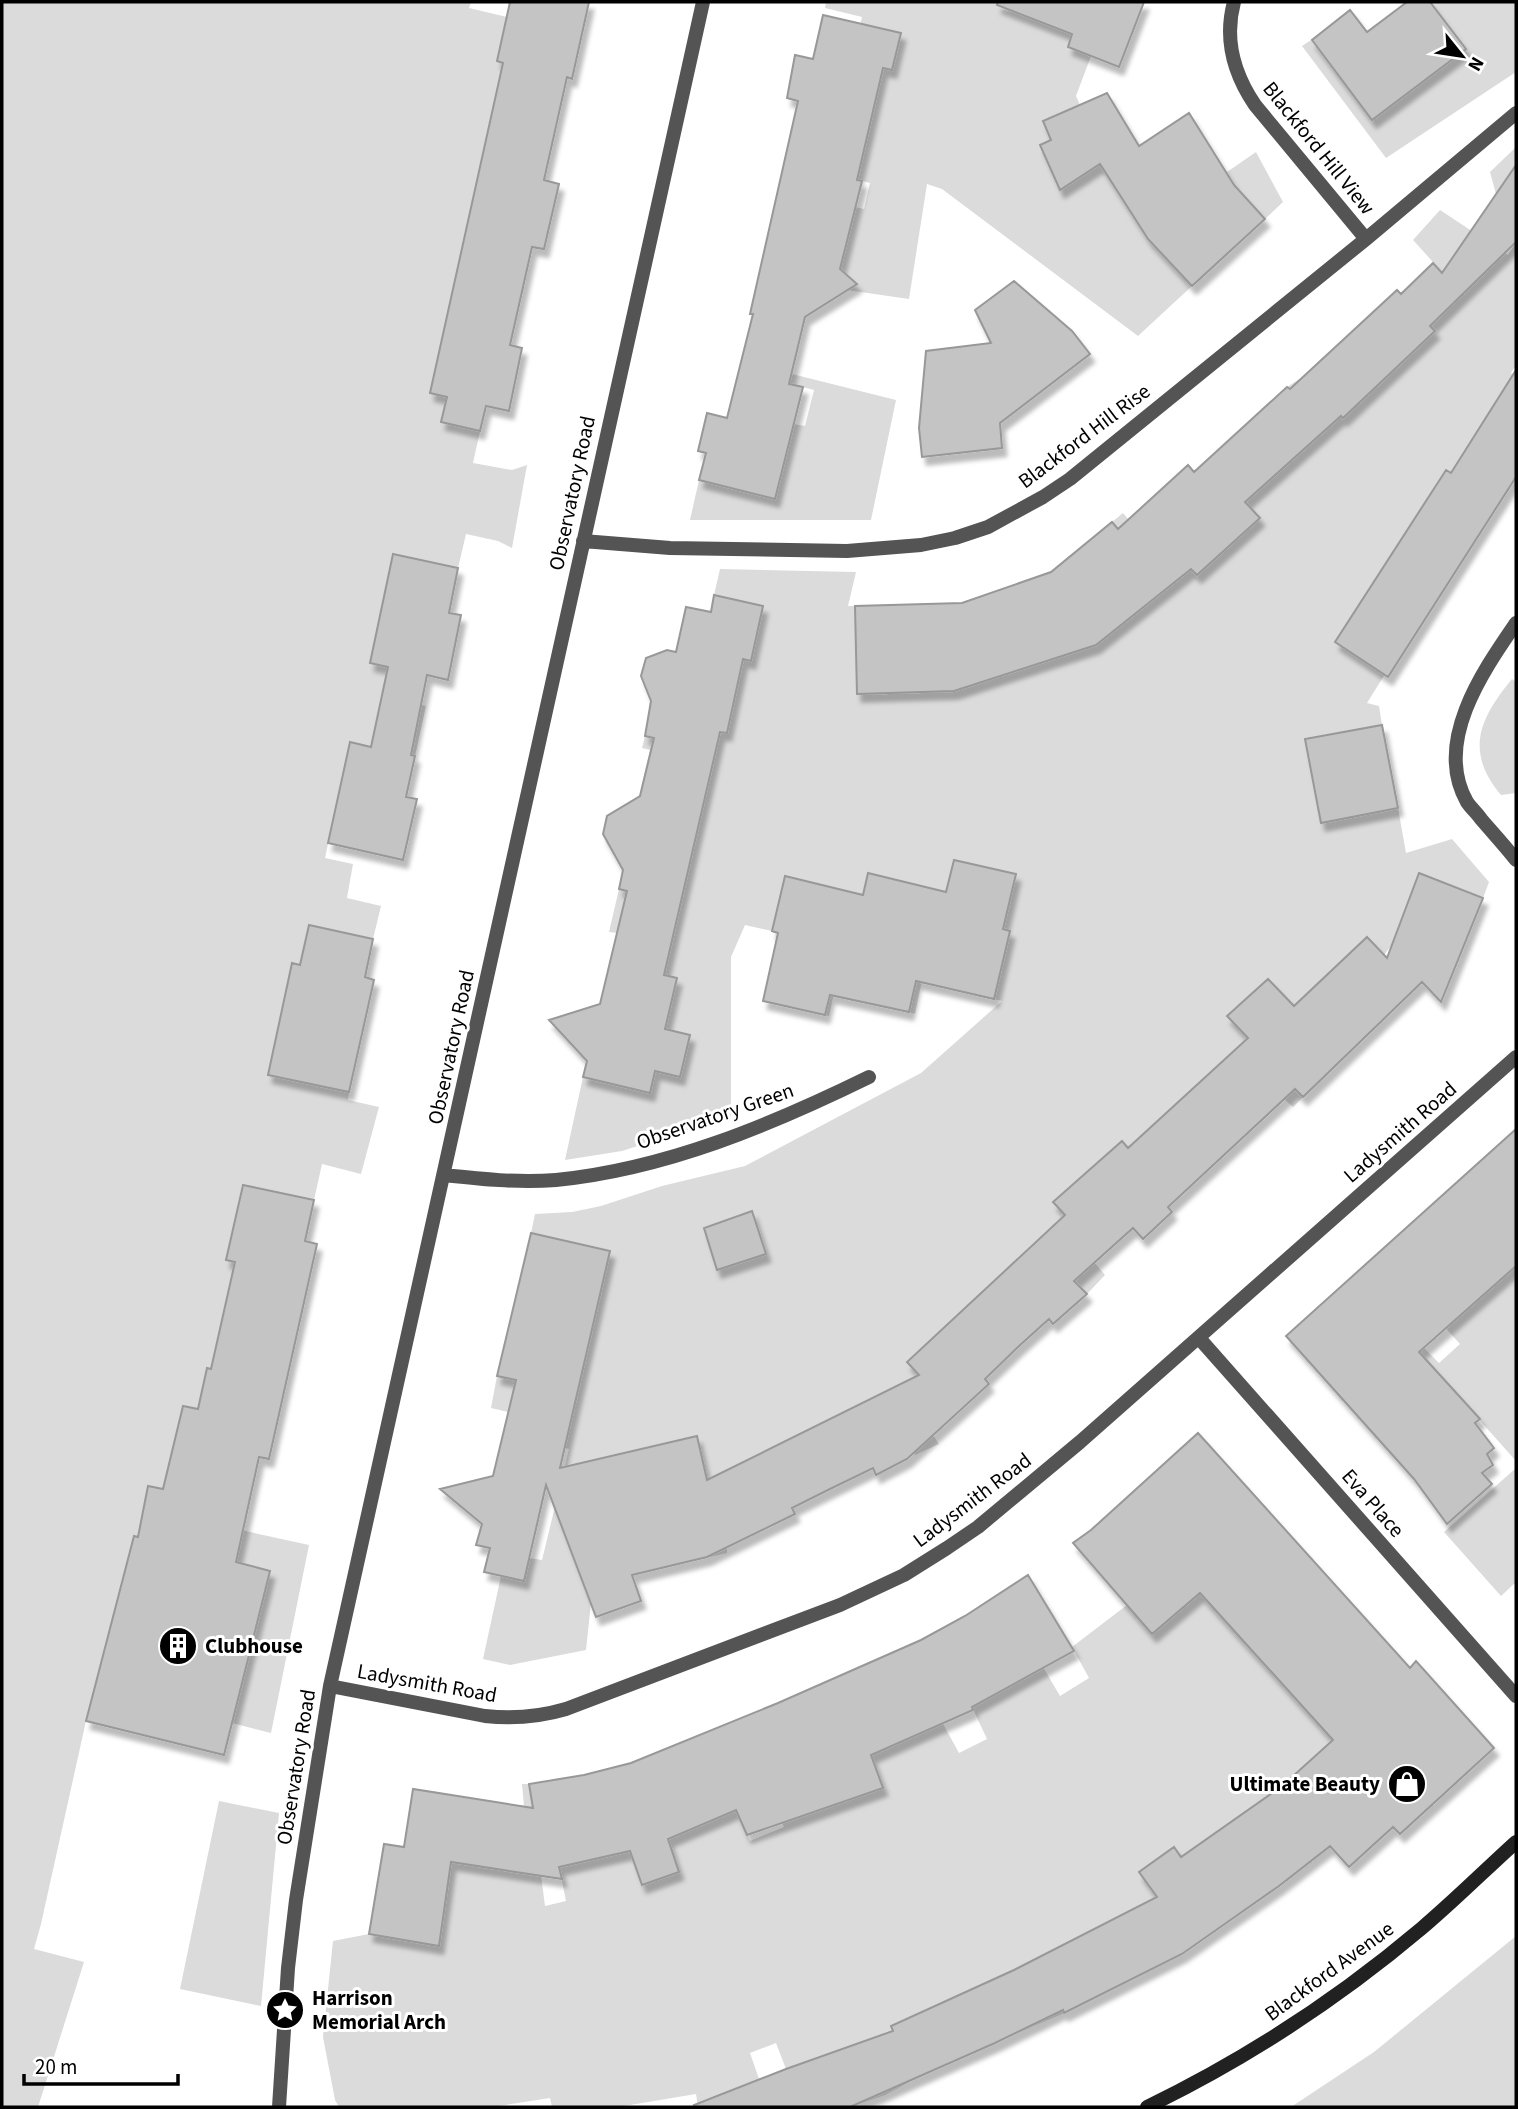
<svg xmlns="http://www.w3.org/2000/svg" width="1518" height="2109" font-family="'Source Sans 3',sans-serif">
<style>
.green{fill:#dbdbdb;fill-rule:evenodd}
.building{fill:#c4c4c4;stroke:#989898;stroke-width:2;filter:url(#shadow)}
.lines{fill:none;stroke-linecap:round;stroke-linejoin:round}
.street{stroke:#545454;stroke-width:14}
.secondary{stroke:#212121;stroke-width:14}
.labels{text-anchor:middle;stroke-width:6;stroke-linejoin:round;paint-order:stroke}
.street-label{font-size:21px;fill:#000;stroke:#fff}
.poi-label{font-size:21px;font-weight:bold;fill:#000;stroke:#fff;text-anchor:start}
</style>
<defs>
<filter id="shadow"><feDropShadow dx="4.5" dy="8" stdDeviation="2" flood-color="#0004"/></filter>
</defs>
<rect width="100%" height="100%" fill="#fff"/>
<path class="green" d="M2,2h469l-2,6 38,9 -10,44 16,4 45,51 -5,25 -63,-14 -60,266 17,4 -6,25 39,9 -7,32 39,7 15,-5 -15,83 -14,-7 -32,-7 -8,34 -65,-13 -23,108 18,4 -6,29 44,10 -11,50 -65,-14 -25,116 28,6 -6,34 34,8 -8,33 -64,-14 -9,40 -8,-1 -24,111 81,17 -1,8 31,7 -18,67 -39,-10 -8,36 -72,-15 -4,19 9,3 -14,19 -7,33 9,2 -14,63 75,16 -2,9 -11,-2 -7,36 -69,-15 -9,41 -15,-3 -8,32 9,3 -11,50 -25,-5 -4,20 24,8 141,31 -38,188 -39,-10 38,-152 -136,-35 -48,185 -45,203 -7,25 50,13 -46,145h-36z
M826,2h215l-7,17 38,15 -4,13 23,9 -15,40 4,9 -37,16 8,19 -11,5 19,44 41,-25 32,48 85,-55 10,15 29,-20 27,50 -18,17 -39,-42 -73,67 39,42 -54,50 -196,-147 -15,-5 -18,115 -62,-9 2,-14 -9,-7 15,-62 9,2 6,-26 -85,-24 2,-8 44,-14 34,8 18,-77 9,1 8,-36 -22,-6 -3,10 -17,-3 4,-17 -37,-9z
M1430,2h86v70l-130,86 -84,-112 9,-6 61,80 94,-71z
M1516,147v60l-20,-13 -6,-22z
M1440,210l68,45 8,-13v123l-5,8 5,4v15l-9,-6 -45,71 48,31 -11,16 -54,-34 -50,79 54,34 -7,11 -6,-3 -101,51 50,32 -18,29 12,3 3,19 -77,15 16,83 77,-15 8,45 46,-14 37,43 -6,16 -64,-25 -28,73 -7,9 -17,-18 -71,72 -29,-30 -39,37 75,81 -10,10 -9,-8 -19,18 -48,-51 -63,59 16,70 -49,-54 -67,61 48,54 -8,6 11,13 -18,19 -49,-53 -131,120 48,54 -22,20 6,9 -24,11 -31,-62 -164,81 31,62 -24,12v5l-17,4 -8,-39 13,-3 -18,-78 -77,17 -29,149 -5,47 -76,15 -27,-6 18,-83 22,5 6,-23 13,2 27,-111 -65,-17 4,-20 -17,-4 6,-32 80,18 33,-143 -79,-18 4,-19 37,-2 29,-6 61,-20 83,-20 176,-93 81,-72 -8,-2 16,-68 -7,-2 12,-55 -61,-13 -13,54 -5,-1 -21,100 -6,-2 15,-68 6,-56 -62,-14 -13,54 -7,-1 -19,89 -4,-1 16,-68 -56,-71 -13,55 -27,-6 -14,32v159l-109,35 -57,9 18,-83 66,16 6,-22 25,5 10,-41 -25,-6 12,-51 -67,-16 7,-29 -8,-1 10,-43 61,14 24,-100 -63,-15 9,-38 -8,-2 3,-12 55,12 4,-20 23,5 16,-74 8,2 -37,-66 6,-26 136,3 -8,34h7l3,88 65,-2 67,-13 62,-20 -26,-78 10,-4 18,31 56,26 57,-45 -55,-67 11,-9 5,6 10,-9 59,65 63,-57 -23,-25 24,-5 65,-58 -39,-43 17,-11 39,42 92,-86 -5,-7 32,-31 -49,-54zM752,1212l-35,57 -13,-41z
M768,368l128,32 -25,120h-181l9,-40 76,19 18,-75 12,2 9,-36 -23,-6 -2,8z
M1512,679l4,3v111l-15,2c-37,-44 -21,-77 11,-116z
M1516,1266v195l-97,-109 -9,-18 29,29 21,-19 -27,-30 42,-11z
M1516,1468v111l-1,1 1,2 -15,14 -57,-64z
M1166,1553l187,196 -39,8 -35,32 52,58 -44,34 -12,-17 27,-20 -34,-49 -36,26 11,16 -104,35 28,39 12,-8 24,36 -47,27 -119,-7 27,54 -58,25 -25,-53 -90,41 24,53 -30,16 -34,12 -20,-54 -45,16 -10,-26 -26,10 9,26 -20,8 7,20h-48l-2,-13 -78,13h-66l-2,-9 -58,9h-153l-4,-7 -12,-63 10,-96 36,-7 70,11 6,-38 2,-45 50,7 6,-38 -11,-2 5,-27 27,4 -2,-22h7l16,122 21,-5 -7,-35 109,-28 68,-28 14,31 34,-14 -14,-32 113,-8 -12,-33 71,-32 17,31 28,-14 -15,-32 71,-40 17,29 29,-18 -17,-31 55,-42z
M219,1801l60,12 -18,193 -81,-17z
M1516,1936v171h-225l83,-55z"/>
<path class="building" d="M510,2h79l-17,77 -5,-2 -23,103 15,4 -15,65 -12,-2 -22,98 12,3 -13,63 -23,-5 -6,25 -39,-9 6,-25 -17,-4 73,-330 -6,-2z
M998,2h146l-25,65 -51,-20 4,-13 -75,-29z
M1407,2h23l36,47 -94,71 -60,-80 38,-30 17,22z
M823,15l78,18 -9,37 -9,-2 -26,112 5,1 -22,88 17,15 -52,33 -16,67 14,3 -28,112 -76,-19 7,-27 -8,-2 9,-38 20,5 26,-104h-3l48,-213 -11,-3 8,-43 18,4z
M1107,93l32,53 50,-33 45,72 31,34 -73,67 -44,-47 -48,-75 -40,26 -20,-45 11,-5 -8,-19z
M1516,165v77l-86,84 5,5 -92,87 -2,-2 -96,86 15,16 -63,57 -6,-6 -95,76 -142,46 -97,3 -2,-88 107,-3 89,-31 61,-50 6,7 70,-64 6,7 93,-85 3,2 107,-99 4,4 32,-31 9,10z
M1014,281l58,50 18,23 -90,69 2,25 -80,9 -3,-29 7,-77 65,-8 -16,-33z
M1516,370v107l-128,200 -53,-35 111,-172 5,3z
M393,554l65,14 -9,45 12,2 -13,65 -21,-5 -16,80 4,1 -9,41 11,2 -14,61 -75,-17 22,-101 21,5 17,-80 -18,-4z
M714,595l49,11 -12,55 -8,-2 -16,74 -7,-1 -56,243 13,3 -12,51 25,6 -10,42 -25,-6 -5,22 -67,-16 4,-16 -38,-41 51,-16 27,-113 -8,-2 4,-19 -20,-36 4,-18 33,-20 14,-58 -9,-2 6,-35 -10,-25 5,-18 21,-8 9,2 10,-45 25,5z
M1382,725l16,83 -77,15 -16,-84z
M954,860l62,14 -13,55 7,2 -16,68 -78,-18 -7,31 -79,-17 -5,20 -62,-14 15,-68 -6,-2 13,-55 78,19 5,-22 78,19z
M1419,873l64,25 -42,104 -19,-20 -119,115 -8,-8 -127,118 4,5 -29,27 -10,-11 -59,53 13,13 -34,30 -4,-5 -31,28 -33,32 4,5 -82,75 -31,16 -3,-7 -43,21 -38,19 3,6 -88,43 -75,18 9,26 -45,16 -50,-132 -22,96 -40,-9 6,-24 -14,-3 6,-21 -42,-35 53,-13 23,-96 -19,-4 34,-143 79,18 -50,217 137,-32 10,44 212,-105 -12,-13 158,-147 -12,-13 69,-61 6,7 120,-110 -21,-22 41,-37 26,27 73,-69 20,21z
M309,925l64,14 -8,38 9,3 -25,112 -81,-17 24,-112 8,2z
M1516,1129v137l-97,86 61,67 -5,4 19,25 -7,6 6,11 -11,8 10,11 -45,40 -33,-45 -128,-143z
M243,1185l71,15 -9,41 12,3 -48,215 -10,-2 -23,105 34,9 -46,184 -138,-34 48,-185 4,1 10,-51 15,3 20,-83 15,3 9,-41 4,1 24,-107 -9,-2z
M752,1211l14,43 -49,16 -13,-42z
M1198,1433l212,235 6,-7 78,87 -94,86 -7,-7 -44,40 -19,-21 -51,40 -97,68 -118,59 -1,-3 -68,33 -145,64h-155l-1,-2 92,-36 107,-38 -2,-5 123,-56 143,-73 -18,-25 35,-25 7,10 101,-71 51,-46 -133,-147 -48,41 -79,-91 18,-13z
M1028,1575l46,76 -102,56 1,3 -102,45 12,33 -136,47 -11,-25 -68,29 11,33 -37,13 -12,-34 -71,16 3,12 -111,-17 -12,84 -70,-12 15,-90 20,3 9,-58 120,19 -4,-24 55,-9 47,-12 147,-60 143,-63 44,-24z"/>
<g class="lines">
<path class="street" d="M1234,2c-10,37 0,72 21,103l111,134
M583,541l87,7 177,3 74,-6 34,-7 33,-11 55,-30 27,-18 296,-240 150,-126
M1516,623c-33,48 -83,119 -49,179 4,6 10,11 14,17 12,14 24,27 35,41
M444,1175c37,4 74,8 112,5 110,-11 215,-55 313,-103
M1199,1338l317,358
M330,1686l155,30c28,3 54,1 81,-7l274,-104 64,-30 43,-27 31,-21 102,-85 436,-385
M279,2107l9,-139 8,-68 34,-214 373,-1684"/>
<path class="secondary" d="M1147,2107c99,-48 191,-108 275,-179 33,-28 63,-58 94,-86"/>
</g>
<defs>
<symbol id="building-disc" viewBox="-11 -11 22 22"><circle r="9.5" fill="#000" stroke="#fff"/><path d="M-4-6H4V6H1V3H-1V6H-4ZM-2.5-4.3h1.7v1.8h-1.7ZM.8-4.3h1.7v1.8H.8ZM-2.5-1h1.7V.8h-1.7ZM.8-1h1.7V.8H.8Z" fill="#fff"/></symbol>
<symbol id="shop-disc" viewBox="-11 -11 22 22"><circle r="9.5" fill="#000" stroke="#fff"/><path d="M-5-2.5h2.3a2.7 3.5 0 0 1 5.4 0H5L5.5 6h-11ZM-1.5-2.5h3a1.5 2.3 0 0 0-3 0Z" fill="#fff"/></symbol>
<symbol id="sight-disc" viewBox="-11 -11 22 22"><circle r="9.5" fill="#000" stroke="#fff"/><path d="M0-6L1.8-2.2L6-1.7L2.9 1.2L3.7 5.4L0 3.3L-3.7 5.4L-2.9 1.2L-6-1.7L-1.8-2.2Z" fill="#fff"/></symbol>
</defs>
<g fill-rule="evenodd">
<use href="#building-disc" x="156" y="1624" width="44" height="44"/>
<use href="#shop-disc" x="1385" y="1762" width="44" height="44"/>
<use href="#sight-disc" x="263" y="1988" width="44" height="44"/>
</g>
<g class="labels">
<g class="street-label">
<text transform="translate(1319 148) rotate(51)" y="7">Blackford Hill View</text>
<text transform="translate(1084 436) rotate(-37)" y="7">Blackford Hill Rise</text>
<text transform="translate(572 493) rotate(-78)" y="7">Observatory Road</text>
<text transform="translate(451 1047) rotate(-78)" y="7">Observatory Road</text>
<text transform="translate(715 1116) rotate(-19)" y="7">Observatory Green</text>
<text transform="translate(1400 1132) rotate(-41)" y="7">Ladysmith Road</text>
<text transform="translate(972 1500) rotate(-37)" y="7">Ladysmith Road</text>
<text transform="translate(1373 1503) rotate(49)" y="7">Eva Place</text>
<text transform="translate(427 1683) rotate(10)" y="7">Ladysmith Road</text>
<text transform="translate(296 1767) rotate(-81)" y="7">Observatory Road</text>
<text transform="translate(1329 1971) rotate(-36)" y="7">Blackford Avenue</text>
</g>
<g class="poi-label">
<text x="205" y="1653">Clubhouse</text>
<text x="1380" y="1791" text-anchor="end">Ultimate Beauty</text>
<text x="312" y="2005">Harrison<tspan x="312" dy="24">Memorial Arch</tspan></text>
</g>
</g>
<rect width="1518" height="2109" fill="none" stroke="#000000" stroke-width="7"/>
<g transform="translate(1462 56) rotate(120)" stroke="#ffffff" stroke-width="5" paint-order="stroke">
<path d="M0-5L12 26L0 18L-12 26Z" fill="#000000"/>
<text y="-10" font-size="19" font-weight="bold" text-anchor="middle" fill="#000000">N</text>
</g>
<path d="M24 2074v10h154v-10" fill="none" stroke="#000000" stroke-width="3.5"/>
<text x="35" y="2074" font-size="21" fill="#000000" stroke="#ffffff" stroke-width="5" paint-order="stroke">20 m</text>
</svg>
